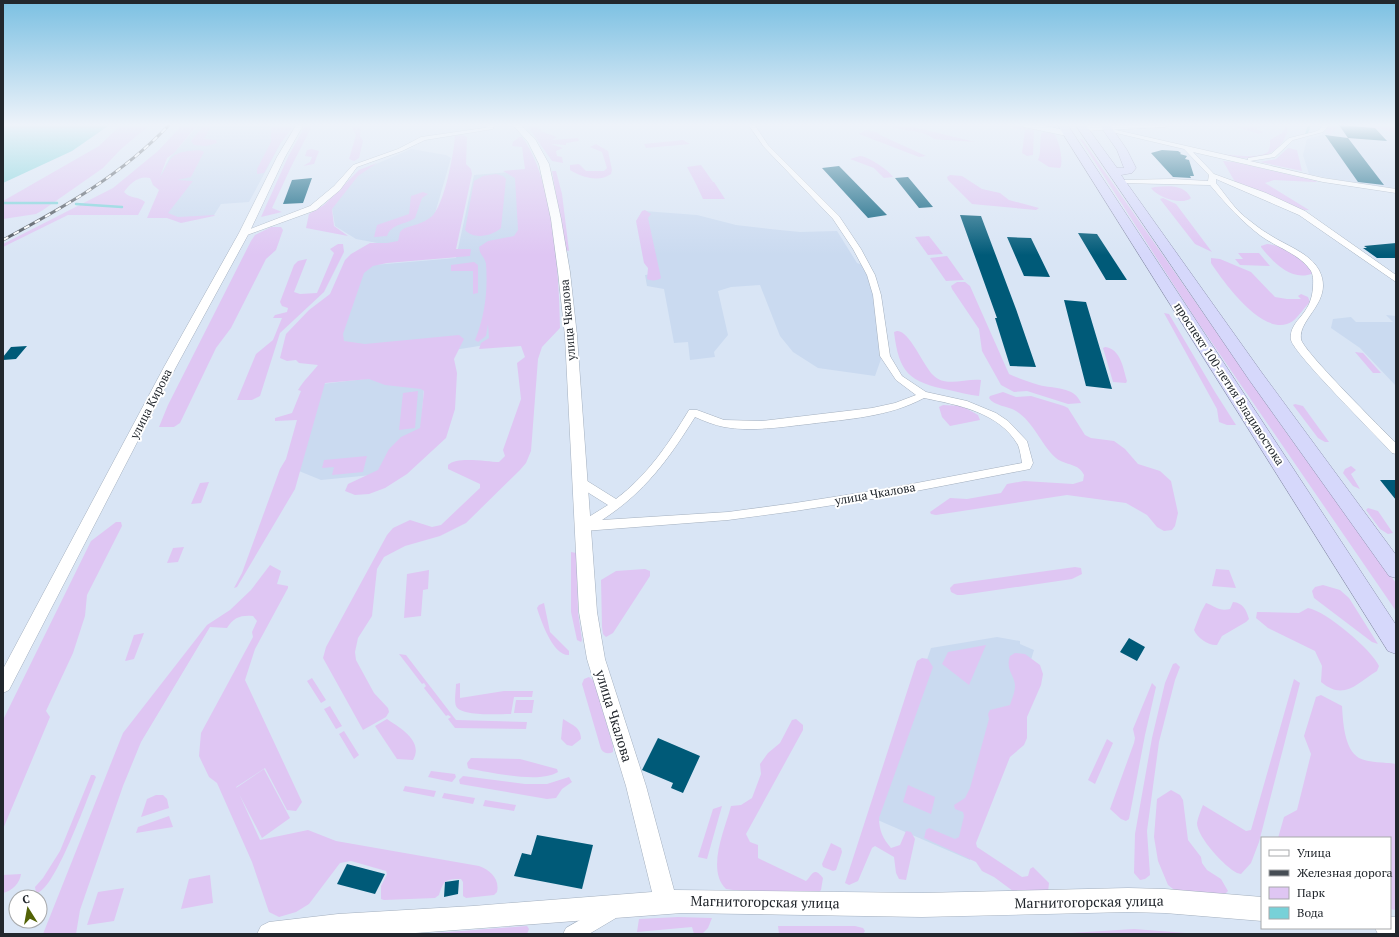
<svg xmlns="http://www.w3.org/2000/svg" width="1399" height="937" font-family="'PT Serif',serif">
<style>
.built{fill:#cadaf0}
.green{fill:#dfc6f3}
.water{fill:#78d1d8}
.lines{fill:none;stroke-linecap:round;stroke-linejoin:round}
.stream{stroke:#78d1d8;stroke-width:2.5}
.building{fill:#005a78}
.minor-casing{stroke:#a4b0bf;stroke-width:1}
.tertiary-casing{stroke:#a4b0bf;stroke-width:1}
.secondary-casing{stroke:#a4b0bf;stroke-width:1}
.trunk-casing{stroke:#9094b2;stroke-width:1}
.minor{fill:#fff;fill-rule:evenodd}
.tertiary{fill:#fff;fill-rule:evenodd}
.secondary{fill:#fff;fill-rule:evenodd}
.trunk{fill:#d6d8fb;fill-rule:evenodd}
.rail-casing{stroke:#464d54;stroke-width:3}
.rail{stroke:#fff;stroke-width:2;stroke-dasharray:6;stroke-linecap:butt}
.labels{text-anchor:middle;stroke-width:4;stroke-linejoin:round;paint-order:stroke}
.street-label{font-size:12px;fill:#22272d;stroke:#fff}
.near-street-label{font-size:14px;fill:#22272d;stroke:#fff}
</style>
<rect width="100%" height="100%" fill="#d9e5f5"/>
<path class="built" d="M200,124h91l-42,78 -28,2 -7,11 -4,1 -39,3 -3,-2 -9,-39 11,-21z
M1328,124h68v65l-64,-10 -23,-5 -6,-19 4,-16 15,-4z
M411,149l35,6 5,3 -24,83 -44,3 -27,-5 -21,-13 -3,-18 30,-38z
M534,170l20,164 -131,21 -77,-13 -13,-7 29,-69 94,-8 18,-83z
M644,211l53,4 39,10 34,4 30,3 37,-1 20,32 8,3 13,24 3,69 -6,17 -57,-8 -25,-16 -13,-16 -20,-51 -29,2 -13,4 10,44 -14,17 1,5 -25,3 -2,-18 -14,1 -10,-54 -17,-3 -2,-11 9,-1z
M1386,315l10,1v70l-36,-38 -29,-20 2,-9 18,-2 5,5h37z
M425,372l-4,54 -13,34 -26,14 -61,6 -22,-9 23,-87z
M997,637l23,4v3l14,6 -64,210 -97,-42 58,-170z"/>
<path class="green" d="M122,124h29l-30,25 -18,19 -60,42 -7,4 -33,5v-18l96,-55z
M183,124h15l-24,29 -7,5 -7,19c10,-14 8,-24 29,-26 5,0 10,-2 15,1l-13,25 -14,3 16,1 -25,32 10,4 37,-2 -1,1 -33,7 -14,-5h-20l12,-28 -6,-5 -3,-7c-11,-3 -21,6 -26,14 6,7 15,4 21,10l-7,13h-70l-65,32v-3l110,-56 45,-37z
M205,124h7l-8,15 12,1 1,3 -11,3 -12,-1 -3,-4z
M271,124h24l-15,20 -16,29 -7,1v-5l14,-27z
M306,124h7l-22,43 -19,41 10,4 -21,5 27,-60z
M350,124h11l-1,12 3,5 -4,17 -5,3 -5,-2 7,-24z
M526,124h9l8,8 14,5 -5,3 26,-2 1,3 -13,2v2l-15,-1 12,4 -7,3 1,5 5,1 1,6 -11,-2z
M887,124h14l74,18 -41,-3c-14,-11 -33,-6 -47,-15z
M995,124h14l25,6 -1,25 -6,1 -5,-3 3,-23z
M1227,124h50l-4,3 -9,-2 -8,4 7,3 -4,2z
M1331,124h43l22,2v7l-21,-5 -36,-3 -8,9 -6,-2z
M1286,127l2,1c-6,32 -41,35 -67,26 9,1 44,6 48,-4 1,-3 1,-7 1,-10l12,-7z
M865,130l12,2 3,3 46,21 -7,1 -60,-23z
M1044,132c4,0 7,0 10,2 5,5 10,29 6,34l-11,-1 -11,-7c3,-6 2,-19 3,-26z
M455,136l8,-1 4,2 -1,27 5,5 1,5 -16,75h15l-1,7 -83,7 -14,3 -9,7 -21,61 1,7 21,3 94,-9 5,4 -10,20 3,14 -2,36 -9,29 -39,36 -22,14 -16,6 -14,1 -10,-4 3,-7 30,-14 11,-21 12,-12 19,-9 4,-37 -3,-2 -36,-4 -16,-6 -44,4 -30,106 -58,98 -3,1 8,-15 38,-104 6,-10 11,-39 -22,1v-3l17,-5 9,-22 -3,-1c6,-10 13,-16 20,-25l-19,-2 -3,-3 -9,1 -7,-3 6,-24 23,-24 21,-16 15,-34 6,-6 19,-11h17l11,-2 2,-9 3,-3c9,-4 20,-5 28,-12 13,-10 23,-64 24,-81z
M519,137h3c32,43 37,138 38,191l-18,19 -4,12 -7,92 -5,12 -6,7 -54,53 -26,13 -35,10 -21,11 -7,12 -5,47 -14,22 -3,14 1,8 18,33 14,15 1,4 -3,5 -23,13 -40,-72 3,-11 61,-112 6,-7 17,-8 22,7 9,-2 39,-37v-4l-32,-15v-4c9,-9 39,-3 51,-3l6,-6 -2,-6 18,-51 -4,-36 8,-6 -4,-11 -42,3 2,-6 8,-5 -1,-14 -2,12 -8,6 -3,-2c10,-24 13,-50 11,-76 -1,-7 -7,-10 -7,-17l9,-6 26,-5 4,-6 -3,-52 -12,-7 22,-2 -3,-22 -10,-1 1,-4z
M1080,139h2l206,296 108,148v28l-201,-293z
M683,140l7,4 -44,4 -2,-4z
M596,144l12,7 4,19 -1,4c-13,9 -29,3 -41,-4v-5l9,-1 7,7h18l3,-3 -5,-16 -12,-5z
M1288,148l9,2 5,21 -42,-9 16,-3z
M312,149l7,2 -5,13 -11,2 7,-4 2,-5 -7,-1 2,-6z
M860,156c6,-1 30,15 33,21l-9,1 -10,-10 -24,-9z
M1223,161l11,1 82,19 1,1h-3l-40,-2 -9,3 44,27h-5l-69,-28z
M377,163l-19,13 -26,33 2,17 14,10 -42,-8 3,-14 15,-9 35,-35z
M701,165l12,17 -17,2 -9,-17z
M552,171h4l6,23 7,57 -4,-1z
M496,174l7,2 3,3 -5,49c-9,8 -27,12 -36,2l9,-49 9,-5z
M950,175l12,1 20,13 18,4 9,7 30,8 -3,2 -64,-6 -24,-24 -1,-3z
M714,182l11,17h-22l-7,-15z
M1155,187c13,-1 29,-3 36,11 -9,8 -34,-1 -40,-10z
M423,192l5,2 -6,4 -7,20c-10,7 -23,5 -28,18l-13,1 3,-12 32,-11 2,-18z
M1163,198l13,6 36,48 -17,-8 -35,-45z
M645,210l6,4 -3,4 13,60c-3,3 -11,3 -14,1l1,-11 -4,-5 -8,-42 6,-10z
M271,227h10l2,3 -7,20 -10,9 -35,69 -15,20 -36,75 -6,4h-15l9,-22 83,-164 4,-6z
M929,236l14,18 -15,1 -13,-18z
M338,244h5l1,8 -20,40 -44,41 -20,63 -8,4h-15l19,-46 17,-14 9,-22h-9l2,-3 12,-3 1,-4 -6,-2 -2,-4 14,-37 4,-4 9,-2 -13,33 6,2 17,-1 17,-40 -4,-4z
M1267,244c15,1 39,15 46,29 -21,10 -41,-12 -52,-26v-1z
M1238,253h21l11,13 -30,-1 -5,-6h8z
M947,256l17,24 -18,1 -16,-23z
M1211,258l9,1 31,13 24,25 12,2h14l-3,-3 3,-2 7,3 2,5c-6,6 -11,14 -17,19 -28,20 -70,-40 -82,-58z
M474,262l4,3v28l-5,1v-23h-22v-6z
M957,282h8l5,4 39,88c9,4 20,8 30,11 15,4 35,1 42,18l-13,1 -41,-13 -13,1 -13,-7 -19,-34 -3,-22 -27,-40 -1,-3z
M1164,313l5,1 46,78 21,33h-9l-8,-3 -2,-13z
M897,331c12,-1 26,34 36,44 12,13 33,3 48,5l-2,16c-10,-1 -20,-4 -30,-6 -40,-8 -50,-17 -55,-58z
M1105,347c16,2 18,21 22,34l-1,2 -13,-1 -10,-34z
M1355,352l8,1 18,20h-8z
M418,391l-3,37 -16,2 4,-37z
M1003,392l13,5 15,-1 33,10 4,2 17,27 6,3 23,3 11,8 13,15 22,7 11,10 7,32 -3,13 -3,4 -8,1 -7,-4 -10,-12 -21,-12 -59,-8 -131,20 -5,-1 -1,-2 20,-14 17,1 34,-6 6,-9 17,-3 49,3 10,-3 1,-6c-5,-12 -18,-9 -28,-17 -15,-13 -22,-36 -40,-47 -8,-5 -22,-5 -27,-13l1,-2z
M1295,404l8,2 26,36h-4l-7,-4 -25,-33z
M943,405l19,1 16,9 2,5 -30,6 -8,-9 -3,-10z
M367,456l-4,16 -31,3 2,-8 -12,1 2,-8z
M1351,466l5,4 -5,4 9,15 -7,-3 -10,-13 2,-4z
M209,482l-8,21 -10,1 9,-21z
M1368,508l10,3 15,22 -5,1 -8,-5 -14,-19z
M116,522h5l1,4 -35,69 -2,21 -12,37 -27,58 4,6 -47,112v-109l88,-179z
M184,547l-6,15 -11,1 6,-15z
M571,552l5,1 1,2 1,57 4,28 -1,2 -4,-2 -6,-28z
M270,565l11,6 -4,13 11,2v2l-33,61 -10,31 57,122 -6,9 -9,-1 -22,-42 -29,19 24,53 48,-10 28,11 143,25c11,4 21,13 18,26l-3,3 -28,3 -3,-2v-14l-2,-3c-16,0 -17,1 -22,16l-4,3 -51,2 -3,-1v-13l6,-12 -1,-3 -35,-10 -11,2 -31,41 -13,8 -17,5 -10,-5 -17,-50 -35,-79 -8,-6 -10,-21 2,-23 52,-96 -1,-5 5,-11 -4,-5c-12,-1 -19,1 -26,12l-17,-1 -69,115 -18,44 -43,124 -4,24h-33l80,-201 84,-108 23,-15 21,-20z
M1075,567l6,1 1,6 -10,5 -110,16h-5l-6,-3 -1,-4 4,-4z
M645,569l5,2v5l-37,57 -7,4 -3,-3 -1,-7 -1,-47 15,-9z
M1216,569l13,1 7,18 -24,-2z
M429,570l-1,19 -5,1 -2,26 -17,2 3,-44z
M1323,585l17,5 9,8 29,46 -6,-2 -58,-44 -2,-7 3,-4z
M1233,602c10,1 13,7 16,17l-3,3 -24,14 -5,9c-8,1 -20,-7 -23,-15l7,-18 5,-9c9,3 13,9 24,6z
M544,603l6,29 19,19v4c-16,1 -28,-34 -32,-47l2,-3z
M1308,608c18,3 64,42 71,58l-2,5c-21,13 -33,30 -56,11l1,-16 -7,-15 -47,-23 -12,-10 1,-6 42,1z
M144,633l-10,26 -9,2 9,-26z
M986,645l-17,40 -27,-21 6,-12z
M1015,653l10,1 15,11 3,9 -2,11 -14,32v21l-3,7 -14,12 -34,86 1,4 45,30 6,-1 2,-7 3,-2 16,16 -1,9 -27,5 -27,-20 -12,-6 -6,-9 -52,-24 2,-8 3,-2 26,11 4,-2 5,-21 -1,-4 -8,-3 -1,-4 11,-7 5,-10 19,-69 -1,-5 2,-4 20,-5c2,-6 5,-13 5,-19 0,-11 -10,-16 -5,-30z
M399,654l7,1 50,65 71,2 -1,7 -71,-1 -7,-9 3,-2 -3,-2 -2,1 -22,-28 2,-2 -2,-3 -2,1z
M922,658l6,1 5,8 -54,151c0,12 4,21 12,30l9,-3 6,-14 5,1 4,7 -9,41 -7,-1 -3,-6 -2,-16 -19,-11 -3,2 -14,33 -9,4 -4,-2 72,-222z
M1176,663l4,4 -5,13 -16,62 -12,89 3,44 -5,4 -5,1 -6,-7 1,-39 17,-96 13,-55 8,-19z
M589,677l5,4 19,65v6c-4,2 -9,2 -12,-3l-19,-65 2,-5z
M312,678l14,22 -5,3 -14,-22z
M1294,679l6,4 -41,159 -8,21 -10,11 -4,-1c-12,-6 -40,-36 -40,-50 1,-6 4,-13 6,-18l43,26 5,-1z
M460,683v15l44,-7h29l-1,6h-18l-3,17c-11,0 -50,3 -55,-8 -2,-6 0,-16 0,-22z
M1152,683l4,4 -11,48 -16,84 -3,2 -5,-2 -11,-10 24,-66 1,-5 -2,-9z
M1321,695l21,11c1,15 2,43 17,52 9,5 26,4 37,6v146l-6,-1v-71h-112l6,-21 13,-7 14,-56 -7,-18 12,-39z
M516,700h18l-2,13h-18z
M330,706l12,20 -6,3 -12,-20z
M387,719c13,9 37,22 26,41l-16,-1 -22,-33z
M563,719c9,6 18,8 18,20l-9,7 -5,-1 -6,-6z
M796,719l7,6v5l-57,104 4,8 8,3v13l48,23c6,-5 7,-16 17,-3l-2,12 -3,3 -71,-1 -21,-3c-20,-19 -1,-60 5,-83l10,-1 11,-7 9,-24 -1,-10 8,-11 12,-10 12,-23z
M344,731l15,24 -5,4 -15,-25z
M1107,739l6,4 -18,41 -7,-4z
M471,758l49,1 37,10 1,3c-19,12 -67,0 -88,-3l-2,-1 -1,-5z
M264,769l26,49 -28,20 -26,-50z
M431,771l24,3 1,3 -4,5 -24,-5z
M91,775h3l2,2c-8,19 -42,116 -60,116l-1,-6 8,-9 17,-27z
M463,776l62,8h22l22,-7 3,5 -10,7 -6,9 -9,1 -87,-15 -1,-4z
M908,785l27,12 -4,17 -28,-12z
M405,786l31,5 -2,6 -31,-6z
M1171,790l9,5 3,5 5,40 13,17 1,6 5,7 14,9 7,12 -2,2 -8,3 -41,-4 -9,-7 -10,-24 -4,-24 3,-38z
M444,793l31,5 -2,6 -31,-6z
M156,795h7l4,4 2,9 -28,9 6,-18z
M485,800l31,5 -2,6 -31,-5z
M722,806l-15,53 -9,-2 15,-48z
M169,816l4,11 -37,6 2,-6z
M831,843l10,5 1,4 -6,18 -3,1 -10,-4 -1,-3z
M21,874c-1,9 -9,17 -18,19v-18z
M210,875l3,28 -32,6 8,-30z
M124,888l-10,33 -27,4 11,-33z
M678,917l34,1 -4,10 -6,6h-8l-2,-7 -55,5 2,-13z
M527,926l2,3 -2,5h-106z
M778,926h77l8,2 2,3 -2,3h-84z
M1134,929l65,5h-145h1z"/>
<path class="water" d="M3,124h108l-39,27 -69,32z"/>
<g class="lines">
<path class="stream" d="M1306,135l4,-11
M3,203h54
M76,204l46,3"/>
</g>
<path class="building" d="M1339,125l36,3 12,13 -39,-3z
M1325,135l23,3 36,47 -26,-3z
M1162,150l16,1 3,2 -1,1 7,2 -2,3 4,1 5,16h-4l1,2 -18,-1 -22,-24z
M839,166l48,49 -19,3 -46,-50z
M908,177l25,30 -14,1 -24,-30z
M312,178l-9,25 -20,1 9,-24z
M960,215l21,1 35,93 20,58 -26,-1 -15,-48h2z
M1078,233l19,1 30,46h-21z
M1007,237l24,1 19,39 -26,-1z
M1396,243v15h-19l-14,-10h4l-3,-2z
M1064,300l22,2 26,87 -26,-3z
M27,346l-11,13 -13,1v-3l8,-10z
M1380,480h16v20z
M1129,638l16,9 -8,14 -17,-9z
M658,738l42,18 -17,37 -12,-5 2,-5 -31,-13z
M537,835l56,10 -11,44 -68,-13 8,-23 9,2z
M347,864l38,10 -10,20 -38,-10z
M459,880l-1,14 -14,3 1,-15z"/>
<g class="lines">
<defs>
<path id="minor" d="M489,124h6l-2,5 -68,11 -23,11 -45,16 -17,23 -24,20 -69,25 -7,-2 70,-27 24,-20 19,-21 45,-16 23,-12 63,-9 4,-1z
M748,124h6l14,21 71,71 22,33 14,26 6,20 9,61 12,20 24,16 41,9 29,12 12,8 19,20 6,22 -3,6 -145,28 -90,14 -67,9 -144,11 -5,-2 -2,-3 2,-3 29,-18 -32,-20 -2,-3 2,-3h8l32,20c32,-24 53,-56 73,-89h8l27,10 38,1 110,-13 23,-5 21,-8 -20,-15 -16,-24 -7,-61 -6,-20 -14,-26 -20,-30 -69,-72zM924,398c34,7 75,14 94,47 2,5 3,12 4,18l-137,26 -90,14 -67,9 -126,8c43,-28 66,-60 93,-103 9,4 19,8 29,10 28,5 57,0 85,-3 39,-5 80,-7 115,-26z
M1324,124h6l-7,8 -30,8 -18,17 -25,4 73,17 73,11v4l-73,-11 -130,-30 21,22 52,19 39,18 91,64v7l-97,-67 -83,-36v4c9,11 18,25 29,34 8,6 16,13 25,18 15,10 40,18 49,35 16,31 -21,48 -18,69 1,11 81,90 95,104v11l-4,-1c-15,-17 -98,-99 -101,-113 -2,-13 8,-20 14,-29 5,-7 7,-14 8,-23 0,-6 1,-11 -2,-17 -11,-17 -35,-24 -50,-35 -21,-16 -34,-31 -51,-51l-90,-2v-2l2,-1 51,-1 35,2 1,-6 -25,-26 -72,-17 -9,-5 3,-2 10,5 132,30v-2l23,-4 18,-16 25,-6 5,-2z
M610,903l6,3 3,6 -3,6 -27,16h-26l3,-6z"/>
<path id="tertiary" d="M297,124h7l-19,33 -36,76 -73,134 -167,323 -6,3v-24l161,-302 75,-134 38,-76z"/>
<path id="secondary" d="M512,124h8l15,15 14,25 12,55 9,53 7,64 20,276 8,47 41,127 28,104 248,3 206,-5 37,1 97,8v24l-97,-8 -37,-1 -206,5 -240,-4 -280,21h-145l4,-8 8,-4 69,-8 135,-8 179,-14 -26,-106 -39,-127 -8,-47 -14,-276 -7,-64 -7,-53 -12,-55 -11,-22z
M1020,124h15l35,7 1,2 -4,3 -43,-9z
M1119,124h50l-4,3 -82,4 -4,-3 4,-3z
M1390,917h6v17h-18l-3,-6h15z"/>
<path id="trunk" d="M1057,124h10l329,501v29l-8,-3z
M1075,124h10l32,44h7l-7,-18 -16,-23 1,-2h8l17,25 9,18 -4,5 -11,2 141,198 134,182v23l-7,-2 -139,-195z"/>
</defs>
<use href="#minor" class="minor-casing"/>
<use href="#tertiary" class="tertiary-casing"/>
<use href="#secondary" class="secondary-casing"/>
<use href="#trunk" class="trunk-casing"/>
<use href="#minor" class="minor"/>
<use href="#tertiary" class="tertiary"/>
<use href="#secondary" class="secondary"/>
<use href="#trunk" class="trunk"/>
<defs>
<path id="rail" d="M3,240c61,-33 119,-65 167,-116"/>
</defs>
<use href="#rail" class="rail-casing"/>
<use href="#rail" class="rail"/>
</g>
<linearGradient id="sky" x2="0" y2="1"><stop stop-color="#7bc0e2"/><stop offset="0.49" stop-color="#eef3fa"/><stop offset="1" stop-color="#eef3fa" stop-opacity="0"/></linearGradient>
<rect width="1399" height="255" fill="url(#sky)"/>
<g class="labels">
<g class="street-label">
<text transform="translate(568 320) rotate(-95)" y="4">улица Чкалова</text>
<text transform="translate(1229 384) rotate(57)" y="4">проспект 100-летия Владивостока</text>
<text transform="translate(151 404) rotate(-63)" y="4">улица Кирова</text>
<text transform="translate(875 494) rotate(-10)" y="4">улица Чкалова</text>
</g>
<g class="near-street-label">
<text transform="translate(614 716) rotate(73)" y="5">улица Чкалова</text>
<text transform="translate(765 902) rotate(1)" y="5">Магнитогорская улица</text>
<text transform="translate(1089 902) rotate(-1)" y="5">Магнитогорская улица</text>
</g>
</g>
<rect width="1399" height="937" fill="none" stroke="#22272d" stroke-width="8"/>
<rect x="1261" y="837" width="130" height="92" fill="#ffffff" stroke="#a7a9ab"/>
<rect x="1269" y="850" width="20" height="6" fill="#ffffff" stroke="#a7a9ab"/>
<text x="1297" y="857" font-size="12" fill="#22272d">Улица</text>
<rect x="1269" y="870" width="20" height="6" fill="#464d54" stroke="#a7a9ab"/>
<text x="1297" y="877" font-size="12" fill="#22272d">Железная дорога</text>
<rect x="1269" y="887" width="20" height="12" fill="#dfc6f3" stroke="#a7a9ab"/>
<text x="1297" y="897" font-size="12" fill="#22272d">Парк</text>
<rect x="1269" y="907" width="20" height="12" fill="#78d1d8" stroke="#a7a9ab"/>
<text x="1297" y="917" font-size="12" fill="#22272d">Вода</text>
<g transform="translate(28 909) rotate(349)"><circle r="19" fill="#ffffff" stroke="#a7a9ab"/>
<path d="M0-3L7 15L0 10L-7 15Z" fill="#526206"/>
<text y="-6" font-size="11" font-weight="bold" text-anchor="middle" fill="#22272d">С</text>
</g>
</svg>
